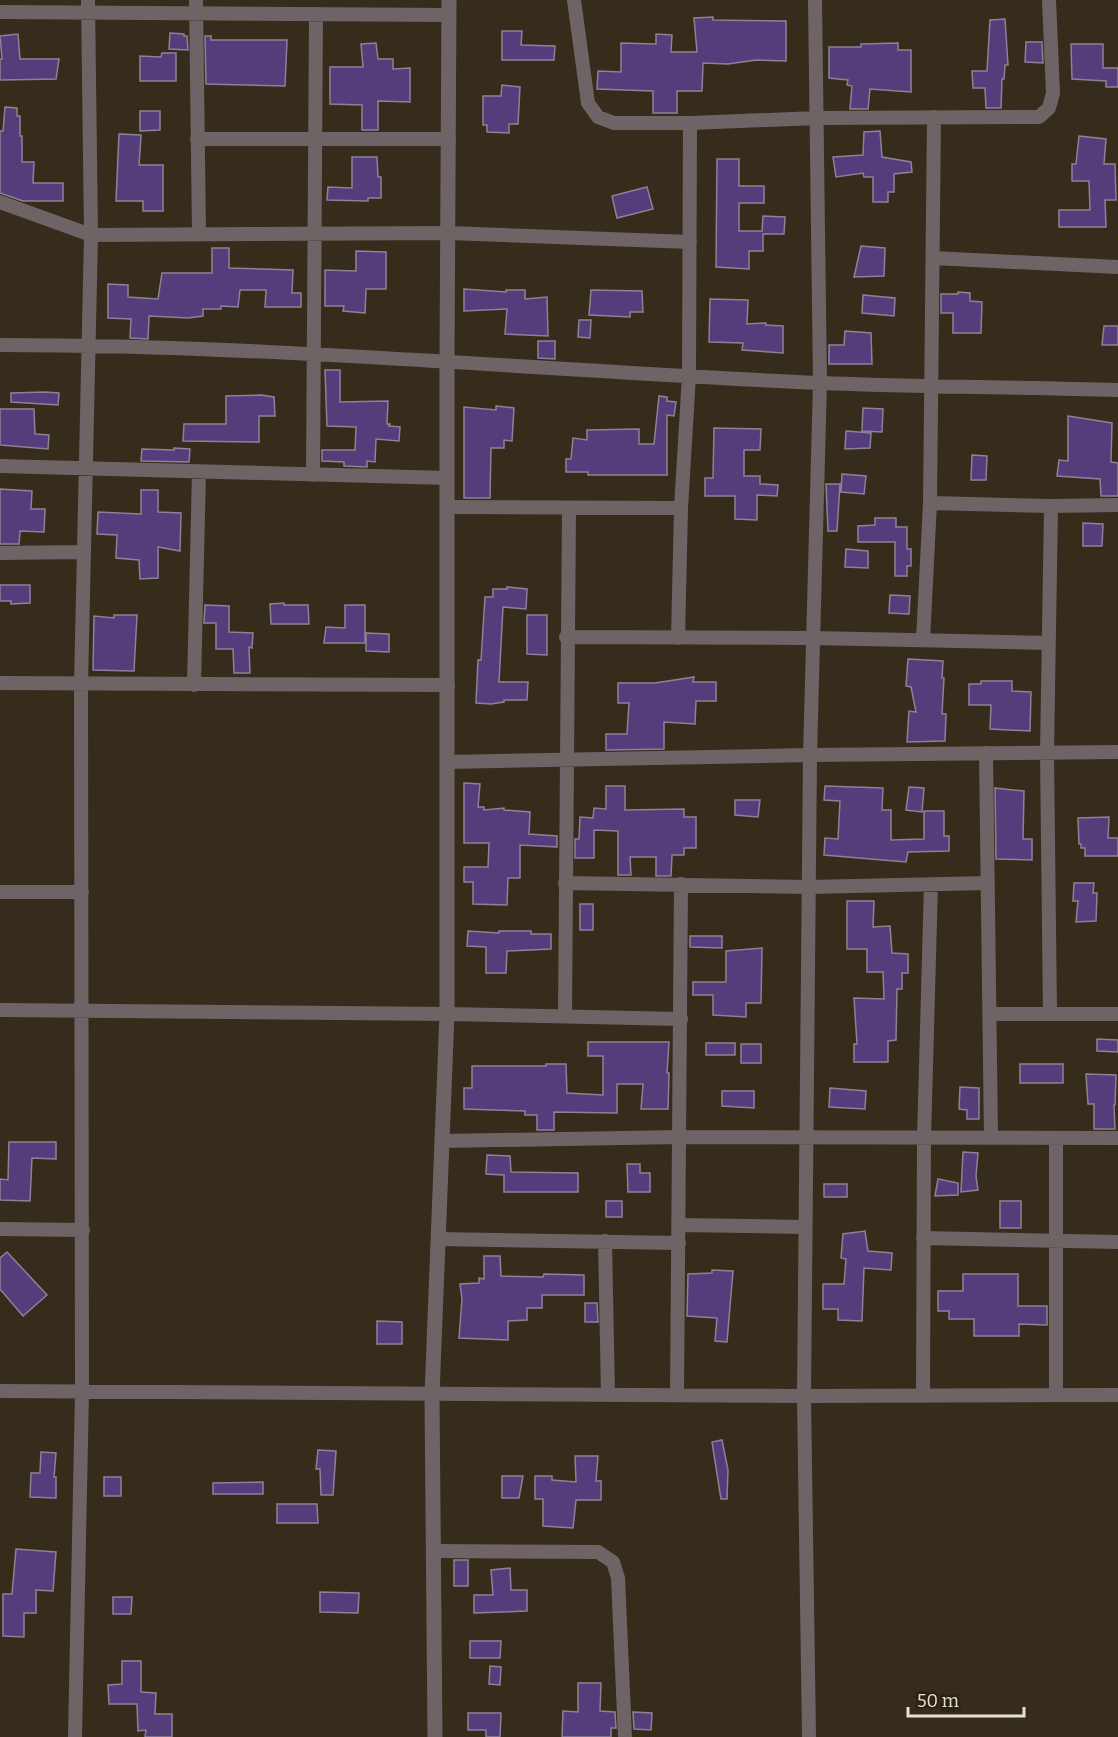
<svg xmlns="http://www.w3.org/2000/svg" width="1118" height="1737" font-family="Bitter,serif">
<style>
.building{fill:#553c7a;stroke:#8a8397;stroke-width:1.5}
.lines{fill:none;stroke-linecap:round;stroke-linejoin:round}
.minor{stroke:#6f6465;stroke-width:14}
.tertiary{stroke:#6f6465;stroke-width:15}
</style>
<rect width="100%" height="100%" fill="#362c1c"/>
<path class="building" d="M713,17v3l73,1v40l-30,-1 -28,4 -25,-1 -1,28h-25v22h-24v-22l-56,-2 1,-18 23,1v-29l35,1v-10l16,1 -1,17h26l-3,-34z
M1005,19l3,46h-3l-1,14h-2l-1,29h-15l-1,-20h-12l-1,-17h15l3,-51z
M502,31h20l-1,14 34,1 -1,14h-52z
M170,33l14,1v2h3l1,14 -19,-1z
M18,34l2,25h39l-3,20 -56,1v-21h2l-2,-23z
M205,36h6v4h76l-2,46 -79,-2z
M1026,42h16l1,21 -18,-1z
M376,43l2,16h15v10l17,-1v34l-32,-1v29h-16v-25l-32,-1v-37h33l-2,-23z
M898,43v7h13v42l-41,-3 -2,20h-18l2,-23 -5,-1 1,-5 -19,-2v-31h32v-3z
M1071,44h32v24h15v19h-12v-6l-34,-2z
M162,53h14v28h-36v-25l21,1z
M502,85l18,2 -2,37h-9v9l-22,-1v-7h-4v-29h18z
M5,107l12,1v8h3v20h2v26h12l-1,21h30v18h-40l-23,-8v-62h3z
M140,111h20v19l-20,1z
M880,131l2,26 29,5 1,10 -18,2v18h-6v10h-15v-25h-9l-1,-4 -27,4 -3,-20 30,-2 1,-23z
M119,134l22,1 -2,30h24v46h-20v-10h-27z
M1079,136l27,3 -2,25h11l1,36h-11l1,27h-47v-17h31l-1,-29h-17v-17h4z
M352,157h25l1,20h3v21h-13v3l-41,-1 1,-13 24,1z
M717,159h22v27h25v17h-25v28h23l1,-15 22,1 -1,17h-21v17h-14v18l-33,-2z
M647,187l6,22 -36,9 -5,-22z
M861,246l24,2 -1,28 -30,1z
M212,248h17v20l64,2 -1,23h9v14h-36l1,-17h-26l-2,17 -17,-1v3h-18v7l-15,2 -39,-2 -1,23 -18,-1 1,-19 -23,-1v-34l20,1v12l30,2 4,-26h50z
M356,251l30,1v37h-20l-1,24 -22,-2 1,-5h-19v-36l31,1z
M464,289l42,3v-2h19v9l22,-2 1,39 -43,-2 2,-25 -43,2z
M591,290l51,1 1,21h-13v5l-41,-2z
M958,292l12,1v8l12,1 -1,31h-28v-20h-12v-19h17z
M863,295l32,3 -1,18 -32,-3z
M710,299l38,1 -1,24 19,-1v2l17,1v27l-41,-3 1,-7 -34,-1z
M579,320h12l-1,18 -12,-1z
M1104,326h14v19h-16z
M845,331l26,2 1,31h-43v-19h15z
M538,341h17v18l-17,-1z
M325,370h15v32l48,-1 -1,23h3l-1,2 11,1 -1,14 -23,-2 -1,23 -8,-1v6l-23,-1v-4l-22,-1v-11h33l1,-23 -29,-1z
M45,392l14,1 -1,12 -47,-3v-9z
M261,395l13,2 1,19h-16v26l-76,-1 1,-17h42v-28z
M659,396l8,1v4l9,1 -2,14 -7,-1v60h-79v-3h-22v-13h5l2,-21 14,2v-10l52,-1v15h15z
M496,406l18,2 -2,33 -8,-1v8h-13l-1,50h-26v-91l32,3z
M863,408l20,1 -1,23 -20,-1z
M0,409h34l1,25 14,1 -1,14 -48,-4z
M1068,416l44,7 -1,39 7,1v33h-17l-1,-17 -43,-3 2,-16 9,1z
M714,428l47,1 -1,21h-16v26h16v8l18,1 -1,11 -20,-1v25l-22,-1v-23h-30v-18h8z
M846,431l25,2 -1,15 -25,1z
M174,448l16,1 -1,13 -48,-1 1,-12 32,1z
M972,455l15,1 -1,24h-15z
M842,474l24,2 -2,18 -23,-2z
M826,484h14l-3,47h-9z
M0,489l32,2 -1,18h14l-1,23 -24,-1 -1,13h-19z
M141,490h17v22l23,1 -1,38 -22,-4v31l-18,1 -1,-19 -23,-2 1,-23 -20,-1 1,-22 43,2z
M875,518h21v9h11v22h4v17h-4v10h-12v-34h-37v-16l17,-1z
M1083,523l20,1 -1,22h-19z
M846,549l22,2v17l-23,-1z
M0,585h30v18l-19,1v-3h-11z
M507,587l20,2 -1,20 -23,-2 -4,75h29l-1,18h-23v2l-13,2 -15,-1 2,-43h3l4,-63h8v-8h14z
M890,595l20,1 -1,18 -20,-1z
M284,603v2h24l1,19h-38l-1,-20z
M205,605l24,1v26l24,1 -1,15 -3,-1 1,26h-16l-1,-24h-17v-26h-12z
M345,605h20v38h-41l2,-16 19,1z
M114,615h23l-3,56 -41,-1 1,-54 20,2z
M527,615h20v40l-20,-1z
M366,633l23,1v18l-23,-1z
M908,659l35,2 -1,17h2l-2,36h4l-1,27 -38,1 2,-31 7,1 -5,-25 -5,-1z
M694,677l-1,5h23v19h-20l-1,23 -31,-2v27l-58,1v-16h21l2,-31h-11v-20h37z
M981,681h31v10l19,1 -1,39 -40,-2 1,-24h-22v-21h12z
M464,783l16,1 -2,23h6v3l20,-2v2l26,2 -1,22 28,2v11l-37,-2v33h-12l-1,27 -34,-1v-22h-9v-15h24l1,-24h-25z
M606,786h19v24l59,-1v8h12v31h-12v7h-12l-1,21h-15v-19h-26l1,18h-13v-44l-24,-1v28h-19v-19h4l1,-22 13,1 1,-10 12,1z
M825,786l58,2 -1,22h9v30l33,-1v-28h20v25h5v15l-41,1 -2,10 -82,-7 1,-17 13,1 2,-38 -16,-1z
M909,787l15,1 -2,24 -16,-2z
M995,788l29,3 -1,48h9v21l-36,-1z
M735,800h25l-2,17 -23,-2z
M1109,817l-1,21h10v18h-33v-8h-4v-4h-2l-1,-26z
M1074,883h20l-1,10h4l-1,28 -20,1 2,-21h-5z
M847,901h27l-1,26 17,-1 2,27 16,1v19h-6v16h-5l-1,51 -8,1v21h-34v-18h3l-3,-46 30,1 -1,-27h-16v-23h-20z
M580,904h13v26h-13z
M468,931l31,2v-2h32v3h20v15l-44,2 -1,22h-20v-26l-19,-1z
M690,936h32v12l-32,-1z
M762,948l-1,55h-15v14l-33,-2v-20h-20v-13h33v-31z
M1097,1039l21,1v12l-21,-1z
M588,1042h81l-2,31h2l-1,36h-27l2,-25h-26v29l-63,-1v18h-17v-15h-12v-4l-61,-2v-21h8v-22h74v-2h20l1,29 36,2v-39h-15z
M706,1043h29v12h-29z
M741,1044h20v19h-20z
M1020,1064h43v19h-43z
M1086,1074l30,1 -1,30h-1l1,24h-21v-25h-6z
M960,1087l19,1v31h-12v-9l-8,-1z
M830,1088l36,3 -1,18 -36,-2z
M722,1091h32v17l-32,-2z
M9,1142h47v17l-24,-1 -2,43 -30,-1v-21l8,1z
M963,1152l15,1 -2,23 2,14 -17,2z
M487,1155l23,1 1,16 67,1v19h-74v-17l-18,-1z
M627,1164h13v9h10v19h-22z
M938,1179l20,4v12l-23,1z
M824,1184h23v13h-23z
M606,1201h16v16h-16z
M1000,1201h21v27h-21z
M865,1231l3,20 24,2 -1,17 -27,-2 -2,53 -24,-1v-11h-15v-25h21l2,-25 -5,-1 2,-24z
M7,1252l40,43 -24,21 -23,-27v-31z
M484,1256h16l1,20 42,1 1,-3 40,1v20h-42v13h-15v12l-19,1v19l-49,-2 3,-39 -2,-15 19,-1v-5l5,1z
M712,1270l21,1 -6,71 -12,-1 2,-23 -30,-2 1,-42 24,-1z
M963,1274h55v32h29v19l-28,-1v12h-45v-17h-25v-8h-11v-20h25z
M585,1303h12l1,19h-13z
M377,1321l25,1v22h-25z
M722,1440l6,30 -1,29h-6l-9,-57z
M318,1450l18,1 -3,44h-12l-1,-26h-4z
M41,1452l15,1 -2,24h2v21l-26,-1 1,-24h9z
M575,1456h23l-2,25h5v19h-25l-3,28 -30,-2v-27h-8v-23h17v4l24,2z
M502,1476h21l-4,22h-17z
M104,1477h17v19h-17z
M263,1482v12h-50v-11z
M277,1504h40l1,19h-41z
M16,1549l40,3 -3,39 -17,-1v23h-12v24l-21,-1v-42h9z
M454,1560h14v26h-14z
M510,1568l1,22h16v21l-53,2v-18h19l-2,-25z
M320,1592l39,1 -1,20 -38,-1z
M113,1597h19l-1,17h-18z
M470,1641h31l-1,17h-30z
M122,1661h19v31l15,1 -1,21h17v23h-27l1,-7 -8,1 -1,-27h-28l-1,-19 14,-1z
M490,1666l11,1 -1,18 -11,-1z
M578,1683h23l-1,28 15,1 1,16h-5v9h-49l1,-26 15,1z
M633,1712l19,1 -1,17 -17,-1z
M468,1713h33l-1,24h-14v-7h-18z"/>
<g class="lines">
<path class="minor" d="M196,0l3,234
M574,0l14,103 10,14 16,6h76l127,-5 222,-1 10,-9 4,-15 -4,-93
M0,12l449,3
M197,139h252
M0,202l91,33 357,-2 242,9
M933,258l185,9
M0,345c274,0 547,26 820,38 99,4 199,4 298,7
M0,466l447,12
M313,475l3,-461
M930,503l121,3 67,-1
M447,507l234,1
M0,553l83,-1
M566,637l247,1 236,5
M678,638l3,-130 8,-133 1,-252
M923,640l7,-137 4,-386
M0,683l448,2
M194,685l5,-213
M986,753l5,385
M447,762l363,-7 308,-3
M565,883l244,4 179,-4
M0,892h82
M0,1010l447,4 234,5
M990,1014h128
M1050,1014l-3,-261 4,-247
M565,1016l4,-508
M1056,1138v257
M442,1141l238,-4 438,1
M679,1225l126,2
M0,1229l83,1
M923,1238l195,4
M438,1239l241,4
M605,1241l3,154
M0,1391l804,5 314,-1
M677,1395l4,-511
M923,1396l1,-258 7,-254
M433,1551l165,1 15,10 5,16 7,159
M75,1737l7,-345 -1,-707 10,-450 -3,-235
M809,1737l-5,-341 6,-641 10,-372 -5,-383"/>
<path class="tertiary" d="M435,1737l-3,-342 15,-381v-653l2,-361"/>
</g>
<path d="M908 1707v9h116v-9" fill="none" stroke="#e6e0d6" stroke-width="3"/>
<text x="917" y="1707" font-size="18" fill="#e6e0d6" stroke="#2c2213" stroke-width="4.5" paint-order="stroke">50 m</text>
</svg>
